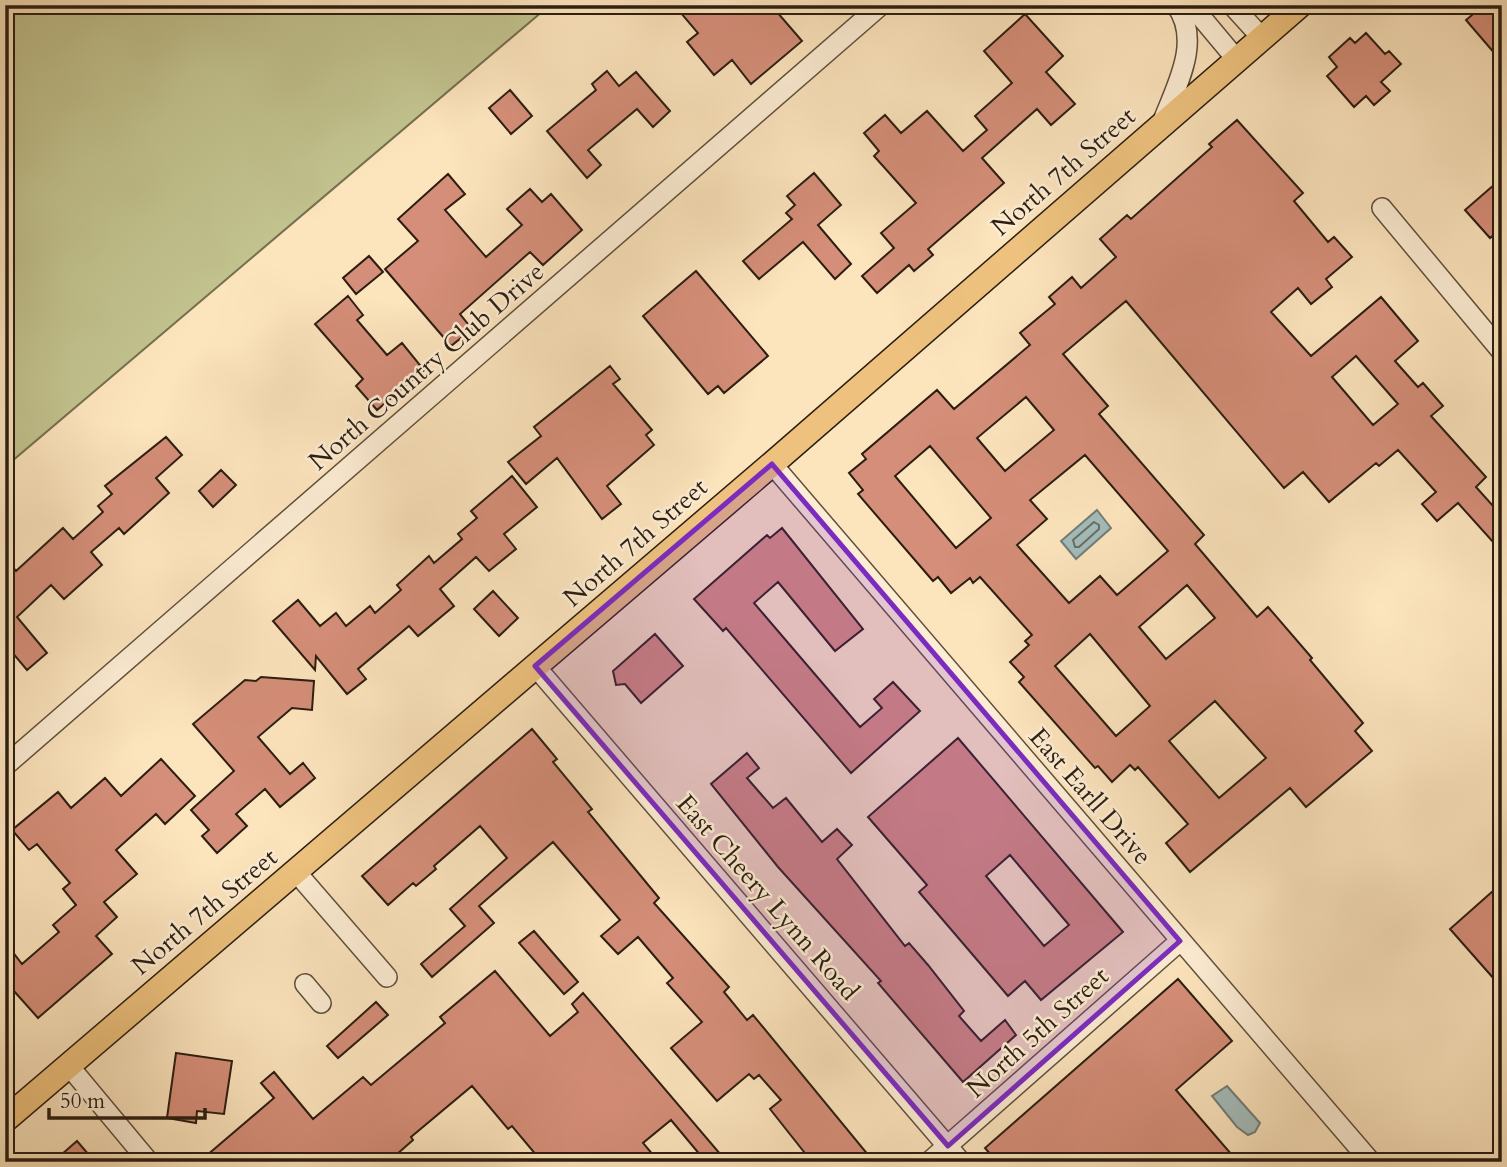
<svg xmlns="http://www.w3.org/2000/svg" width="1507" height="1167" font-family="Cardo,serif">
<style>
.green{fill:#c2c38f;stroke:#767050;stroke-width:2}
.water{fill:#a3bcbb;stroke:#737d77;stroke-width:2}
.lines{fill:none;stroke-linecap:round;stroke-linejoin:round}
.shore{stroke:#676d66;stroke-width:2}
.building{fill:#d58e79;stroke:#2b1e11;stroke-width:2;fill-rule:evenodd}
.minor-casing{stroke:#5f503c;stroke-width:22}
.major-casing{stroke:#2b1e11;stroke-width:27}
.minor{stroke:#fdedd4;stroke-width:19}
.major{stroke:#eec27e;stroke-width:24}
.marked{fill:#7b2cbf;fill-opacity:0.2;stroke:#7b2cbf;stroke-width:5;stroke-linejoin:round}
.labels{text-anchor:middle;stroke-width:5;stroke-linejoin:round;paint-order:stroke}
.street-label{font-size:26px;fill:#2b1e11;stroke:#fdedd4}
</style>
<rect width="100%" height="100%" fill="#fce4bd"/>
<filter id="stains"><feTurbulence type="fractalNoise" baseFrequency=".00286" numOctaves="4"/><feColorMatrix values="0 0 0 0 .2 0 0 0 0 .09 0 0 0 0 .02 0 0 0 .5 -.17"/></filter>
<radialGradient id="worn" r=".72"><stop offset=".6" stop-color="#630" stop-opacity="0"/><stop offset="1" stop-color="#630" stop-opacity=".3"/></radialGradient>
<path class="green" d="M5,5h545l-545,462z"/>
<path class="water" d="M1097,510l14,18 -35,31 -15,-18z
M1227,1086l33,37 -5,9 -7,3 -11,-8 -25,-31z"/>
<g class="lines">
<path class="shore" d="M1094,522l5,3v4l-20,18h-4l-2,-7z"/>
</g>
<path class="building" d="M689,5h82l31,36 -51,43 -19,-24 -18,15 -27,-33 11,-9 -18,-21z
M1484,5h18v57l-36,-42z
M1025,14l38,42 -17,16 29,32 -24,21 -14,-16 -55,49 22,25 -76,66 5,6 -19,16 -5,-6 -32,28 -15,-17 32,-28 -13,-15 35,-30 -42,-47 5,-5 -15,-18 21,-18 16,18 26,-22 36,40 24,-21 -12,-14 37,-33 -28,-32z
M1366,33l19,21 4,-3 12,13 -20,18 9,9 -16,14 -8,-9 -12,11 -27,-31 10,-9 -8,-10 21,-19 5,5z
M607,71l12,15 17,-14 34,39 -17,16 -16,-18 -49,41 13,15 -14,13 -40,-47 49,-41 -4,-6z
M510,90l22,26 -21,18 -22,-26z
M1237,120l66,73 -9,8 34,41 6,-5 18,20 -26,22 6,8 -21,17 -13,-16 -27,24 40,44 70,-59 37,44 -23,20 23,26 5,-4 20,23 -12,10 55,61 -10,10 26,29v36l-44,-49 -21,18 -15,-17 14,-12 -38,-42 -19,16 -3,-3 -47,39 -26,-30 -19,16 -158,-187 -63,53 45,52 -9,8 105,121 -9,9 62,73 11,-10 44,51 -2,2 53,63 -8,8 17,20 -66,56 -16,-19 -100,84 -24,-29 22,-19 -50,-57 -3,3 -5,-5 -18,17 -14,-16 -3,2 -76,-86 5,-5 -14,-15 19,-17 -4,-4 7,-6 -52,-58 -7,6 -3,-5 -19,15 -13,-16 -5,4 -75,-87 5,-4 -14,-17 17,-14 -4,-5 75,-64 17,19 76,-64 -10,-12 35,-29 -6,-7 23,-20 9,11 35,-31 -16,-18 27,-24 4,4 81,-72 -3,-3zM1356,356l42,48 -25,21 -41,-48zM1026,397l28,33 -49,41 -28,-33zM930,446l61,72 -35,30 -61,-72zM1085,455l83,96 -51,44 -17,-19 -31,27 -52,-58 30,-26 -17,-19zM1187,585l28,33 -49,41 -27,-32zM1090,634l60,72 -34,30 -61,-70zM1215,701l51,57 -47,40 -50,-57z
M814,173l27,32 -23,20 33,39 -16,15 -32,-37 -44,37 -16,-18 49,-42 -6,-6 9,-8 -8,-9z
M448,174l17,20 -20,16 41,47 36,-32 -15,-16 23,-20 12,13 9,-8 31,36 -39,35 -13,-13 -70,62 12,15 -21,17 -66,-77 33,-28 -20,-22z
M1502,178v50l-12,10 -25,-28z
M369,256l14,16 -27,22 -13,-16z
M696,271l72,85 -44,37 -6,-7 -10,8 -65,-78z
M348,296l15,19 -6,5 30,35 15,-12 22,27 -47,40 -21,-24 7,-7 -48,-55z
M610,366l10,13 -7,5 39,46 -6,5 8,10 -47,41 14,18 -19,15 -45,-61 -31,26 -18,-22 33,-26 -7,-9z
M166,437l16,18 -26,23 13,15 -45,41 -5,-6 -28,24 11,13 -38,34 -13,-14 -34,32 30,36 -20,17 -22,-26v-86l11,13 47,-43 10,11 30,-27 -5,-6 14,-12 -7,-8z
M221,470l15,15 -23,22 -14,-16z
M512,476l25,31 -33,27 12,15 -27,22 -13,-14 -36,32 14,17 -36,30 -9,-10 -51,43 8,10 -19,15 -31,-38 -1,14 -42,-49 25,-21 22,26 16,-13 10,13 24,-20 5,7 26,-23 -4,-5 32,-29 5,7 28,-24 -4,-5 19,-16 -6,-7z
M782,528l81,101 -28,22 -57,-69 -24,21 106,124 22,-19 -8,-9 19,-17 27,29 -69,62 -125,-145 -3,3 -29,-32 73,-64 3,3z
M493,591l25,27 -19,18 -25,-27z
M655,634l28,32 -42,37 -16,-19 -9,1 -3,-14z
M261,677l53,4 -2,29 -20,-2 -34,29 32,37 13,-11 12,15 -35,29 -15,-18 -29,25 11,12 -30,27 -15,-17 7,-6 -18,-20 43,-39 -41,-47 52,-44 11,1z
M532,729l25,30 -4,3 39,47 -4,3 71,86 -5,5 75,84 -5,5 23,28 6,-5 121,147h-62l-42,-53 11,-9 -22,-25 -5,4 -5,-5 -32,27 -46,-53 31,-26 -35,-39 6,-5 -35,-41 -20,17 -17,-18 19,-16 -67,-78 -74,64 15,17 -62,54 -11,-13 44,-38 -15,-17 57,-51 -27,-32 -46,40 2,3 -20,17 -3,-3 -25,22 -26,-29z
M958,738l165,194 -82,68 -16,-19 -17,15 -89,-104 8,-7 -59,-68zM1010,855l59,70 -25,21 -58,-70z
M747,753l12,15 -12,10 26,30 13,-10 36,44 15,-13 15,16 -15,14 68,87 4,-3 19,22 36,46 -5,5 22,25 24,-21 11,15 -53,47 -85,-99 3,-2 -103,-114 -67,-83z
M161,759l34,37 -30,28 -9,-10 -40,36 21,24 -33,28 13,15 -21,19 16,18 -74,64 -33,-37v-17l10,-9 7,9 37,-32 -6,-7 23,-20 -13,-16 7,-6 -18,-21 -15,-18 -8,6 -17,-20 46,-38 13,16 34,-30 16,18z
M1502,883v105l-52,-59z
M534,931l44,51 -14,12 -45,-51z
M495,971l55,65 28,-24 -6,-8 11,-11 144,169h-21l-35,-42 -28,23 16,19h-117l-30,-36 -4,3 -36,-43 -61,51 2,3 -25,22h-189l75,-64 -13,-15 13,-11 39,47 50,-42 8,8 74,-62 -5,-6z
M1178,979l54,62 -56,49 62,72h-241l-12,-14z
M376,1002l12,13 -50,43 -11,-12z
M176,1053l56,8 -8,53 -27,-3 -1,12 -29,-5z
M77,1141l18,21h-42z"/>
<g class="lines">
<defs>
<path id="minor" d="M1191,5l46,55
M1232,5l30,33
M1161,126c14,-38 42,-84 15,-121
M1382,208l120,144
M772,464l599,698
M535,666l426,496
M5,766l876,-761
M296,872l91,105
M305,984l16,19
M69,1066l80,96
M929,1162l251,-221"/>
<path id="major" d="M5,1120l767,-656 528,-459"/>
</defs>
<use href="#minor" class="minor-casing"/>
<use href="#major" class="major-casing"/>
<use href="#minor" class="minor"/>
<use href="#major" class="major"/>
</g>
<path class="marked" d="M772,464l408,477 -232,205 -413,-480z"/>
<g class="labels">
<g class="street-label">
<text transform="translate(1063 171) rotate(-41)" y="9">North 7th Street</text>
<text transform="translate(426 366) rotate(-41)" y="9">North Country Club Drive</text>
<text transform="translate(635 542) rotate(-41)" y="9">North 7th Street</text>
<text transform="translate(1091 796) rotate(49)" y="9">East Earll Drive</text>
<text transform="translate(768 897) rotate(49)" y="9">East Cheery Lynn Road</text>
<text transform="translate(204 911) rotate(-40)" y="9">North 7th Street</text>
<text transform="translate(1037 1032) rotate(-42)" y="9">North 5th Street</text>
</g>
</g>
<rect width="1507" height="1167" fill="none" stroke="#fce4bd" stroke-width="28"/>
<rect x="7" y="7" width="1493" height="1153" fill="none" stroke="#2b1e11" stroke-width="3.5"/>
<rect x="14" y="14" width="1479" height="1139" fill="none" stroke="#2b1e11" stroke-width="2"/>
<path d="M49 1108v10h156v-10" fill="none" stroke="#2b1e11" stroke-width="3.5"/>
<text x="60" y="1108" font-size="21" fill="#2b1e11" stroke="#fdedd4" stroke-width="5" paint-order="stroke">50 m</text>
<rect width="100%" height="100%" filter="url(#stains)"/>
<rect width="100%" height="100%" fill="url(#worn)"/>
</svg>
